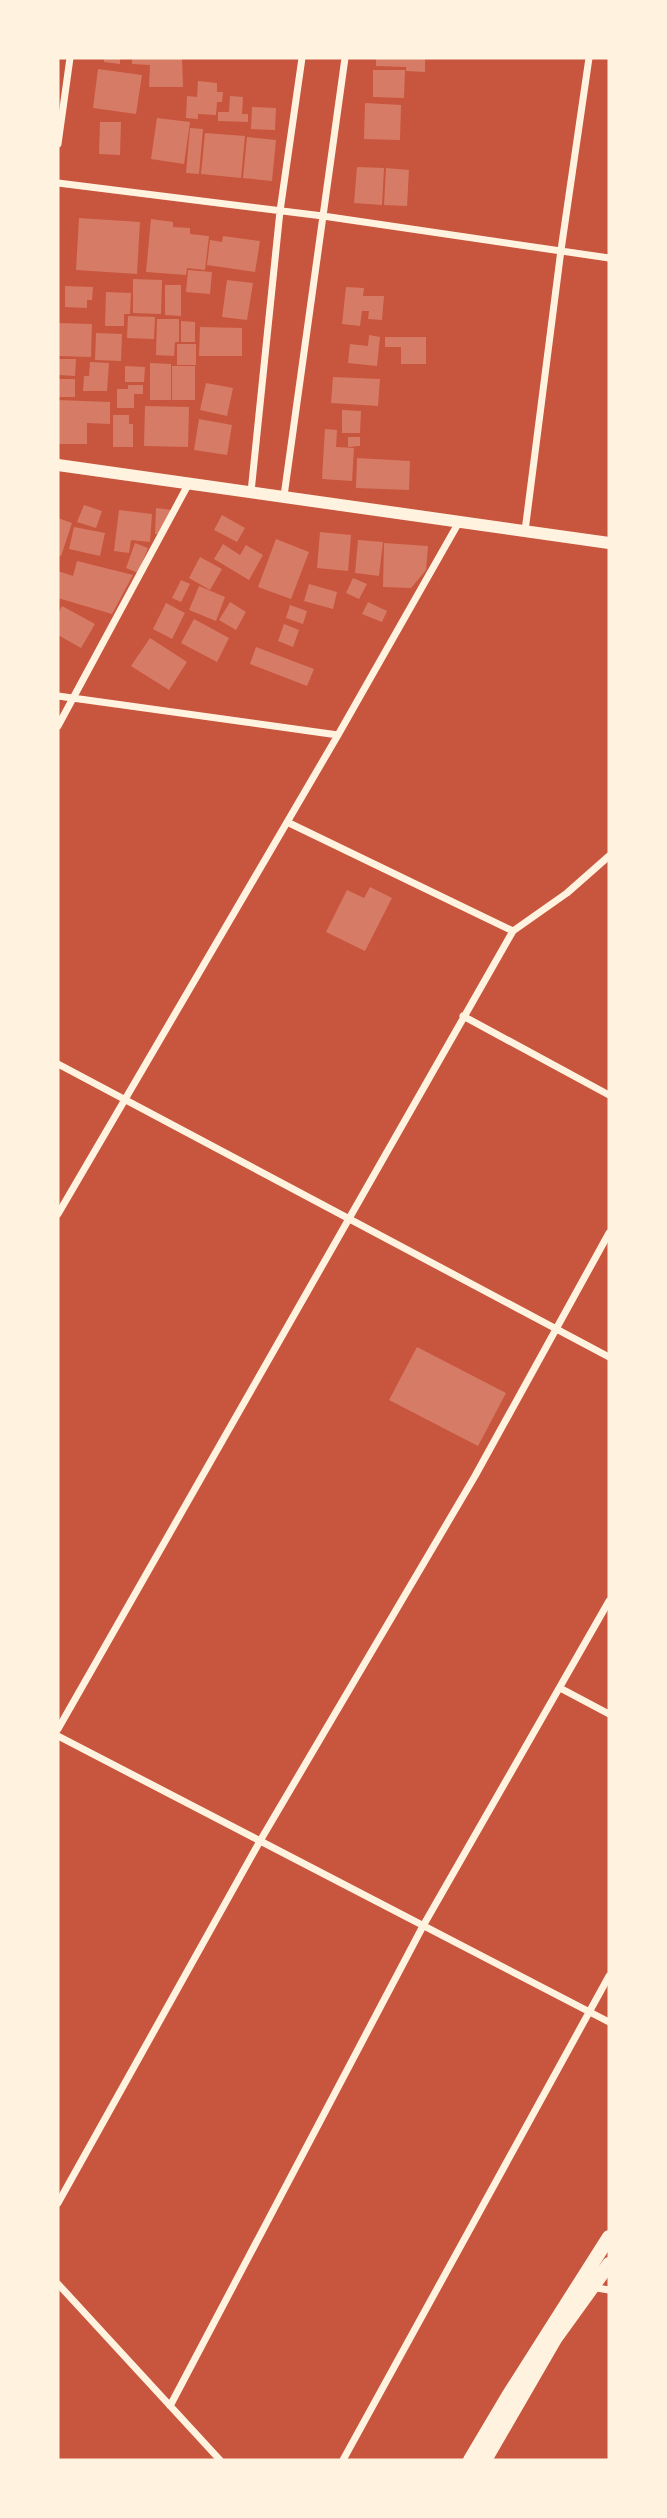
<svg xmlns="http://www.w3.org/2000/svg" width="667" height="2518" font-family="Montserrat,sans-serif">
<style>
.building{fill:#d67c66}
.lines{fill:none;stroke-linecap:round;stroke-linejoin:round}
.minor{stroke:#fff3e0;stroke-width:7}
.tertiary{stroke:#fff3e0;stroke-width:12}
.secondary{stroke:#fff3e0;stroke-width:14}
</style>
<rect width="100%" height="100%" fill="#c8553d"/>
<path class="building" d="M104,58h16v6l-16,-2z
M132,58h50l1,29h-34l1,-22 -18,-1z
M376,58h49v14l-19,-1v-4l-30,-1z
M98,69l44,6 -6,39 -43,-6z
M373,70h32l-1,28 -31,-1z
M198,81l19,2v9h6l-1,10h-5l-1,13 -18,-1v5l-12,-1 1,-22 10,1z
M230,96l13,1 -1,17h6v8l-30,-1v-9h11z
M365,103l36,2 -1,35 -36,-1z
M252,107l24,1 -1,22 -24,-1z
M157,118l33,4 -6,42 -33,-5z
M100,122h21l-1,33 -21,-1z
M190,128l13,1 -4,45 -13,-1z
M205,133l40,3 -4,42 -40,-4z
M247,137l29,3 -4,41 -29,-3z
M357,167l27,1 -2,37 -28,-2z
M386,168l23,2 -2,36 -23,-1z
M79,218l61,4 -3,52 -61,-4z
M151,219l22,3v5l17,1v6l19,2 -4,34 -18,-2 -1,7 -40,-3z
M223,236l37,5 -5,31 -48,-7 3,-25 12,2z
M188,270l24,2 -2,22 -24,-2z
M133,279l29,1 -1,34 -28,-1z
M227,280l26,3 -6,37 -25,-3z
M165,285h16v31l-16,-1z
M65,286l28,1 -1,13h-5v8l-22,-1z
M346,287l18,1 -1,8h21l-2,24 -14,-1 1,-8h-7l-2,15 -18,-2z
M106,292l25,1 -1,21h-6v12h-19z
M128,316l27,1 -1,22 -27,-1z
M157,319h22v23h-4l-1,14 -18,-1z
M181,321l14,1v20h-14z
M59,323l33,1 -1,33 -33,-1z
M200,327l42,1v28h-43z
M96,333l26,1 -1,27 -26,-1z
M369,335l11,2 -3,29 -29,-3 2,-19 18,2z
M385,337h41v27h-25v-17h-16z
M177,344h19v21h-19z
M58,359h18l-1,17 -17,-1z
M90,362l19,1 -2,28h-24l1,-15h5z
M150,363l21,1v36h-21z
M125,366l20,1 -1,15h-19z
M172,366h23v34h-23z
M333,377l47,2 -2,27 -47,-3z
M58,379h17v18h-17z
M206,383l27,5 -6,28 -27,-6z
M128,385h15v9h-9v14h-17v-19h11z
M58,400l52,2v22l-23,-1v21h-29z
M145,406l44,1 -1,40 -44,-1z
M342,410l19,1 -1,22h-18z
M113,415h16v9h4v23h-20z
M199,419l33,6 -5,30 -33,-5z
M325,429l12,1 -1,17 18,1 -2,33 -30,-2z
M348,437h12v9l-12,1z
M357,458l53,3 -1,29 -53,-2z
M84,505l18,6 -6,17 -19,-6z
M156,508l16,2 -14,24h-3z
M119,510l33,4 -2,28 -19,-2 -2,13 -15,-2z
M222,515l23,13 -8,14 -23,-12z
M58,518l14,5 -11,33 -3,-1z
M74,527l31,6 -5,23 -31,-7z
M320,532l31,3 -3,36 -31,-3z
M276,539l33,13 -18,47 -33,-12z
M358,540l25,2 -4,34 -24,-3z
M135,543l13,5 -10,25 -12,-5z
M384,543l44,3 -2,24 -15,18 -28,-1z
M223,544l17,11 6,-10 17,10 -14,25 -35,-21z
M200,557l22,12 -12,21 -21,-12z
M77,561l56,14 -21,39 -54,-16v-27l15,5z
M353,578l14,6 -8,15 -13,-6z
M181,580l9,4 -9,18 -9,-4z
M309,584l28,8 -4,17 -29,-8z
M199,586l26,11 -9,24 -27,-11z
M230,602l16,10 -10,18 -17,-10z
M368,602l19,9 -5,11 -20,-8z
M166,603l19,10 -13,26 -19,-10z
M290,605l17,6 -4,13 -17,-6z
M62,606l33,18 -14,24 -23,-13v-21z
M194,619l35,19 -12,24 -36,-19z
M284,624l15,6 -6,17 -15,-6z
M150,638l37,24 -18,28 -38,-24z
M256,647l58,22 -7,17 -57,-22z
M370,887l22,11 -27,53 -39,-19 21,-42 17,8z
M417,1347l89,46 -28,53 -89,-46z"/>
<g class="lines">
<path class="minor" d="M58,144l12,-86
M58,183l265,33 286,42
M251,492l29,-281 22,-153
M284,496l61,-438
M525,531l36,-281 28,-192
M58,696l280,39
M58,726l131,-243
M287,822l226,109
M463,1016l146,79
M58,1064l551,293
M58,1214l280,-479 121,-213
M560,1688l49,26
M58,1729l455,-798 54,-38 42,-37
M58,1736l551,286
M58,2203l202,-362 215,-365 134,-243
M58,2284l162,176
M591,2287l18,3
M170,2406l253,-480 186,-325
M343,2460l266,-484"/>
<path class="tertiary" d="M58,465l551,78"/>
<path class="secondary" d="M470,2460l38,-64 101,-159
M485,2460l70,-121 54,-75"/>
</g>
<rect width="667" height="2518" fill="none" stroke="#fff3e0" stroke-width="119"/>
</svg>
